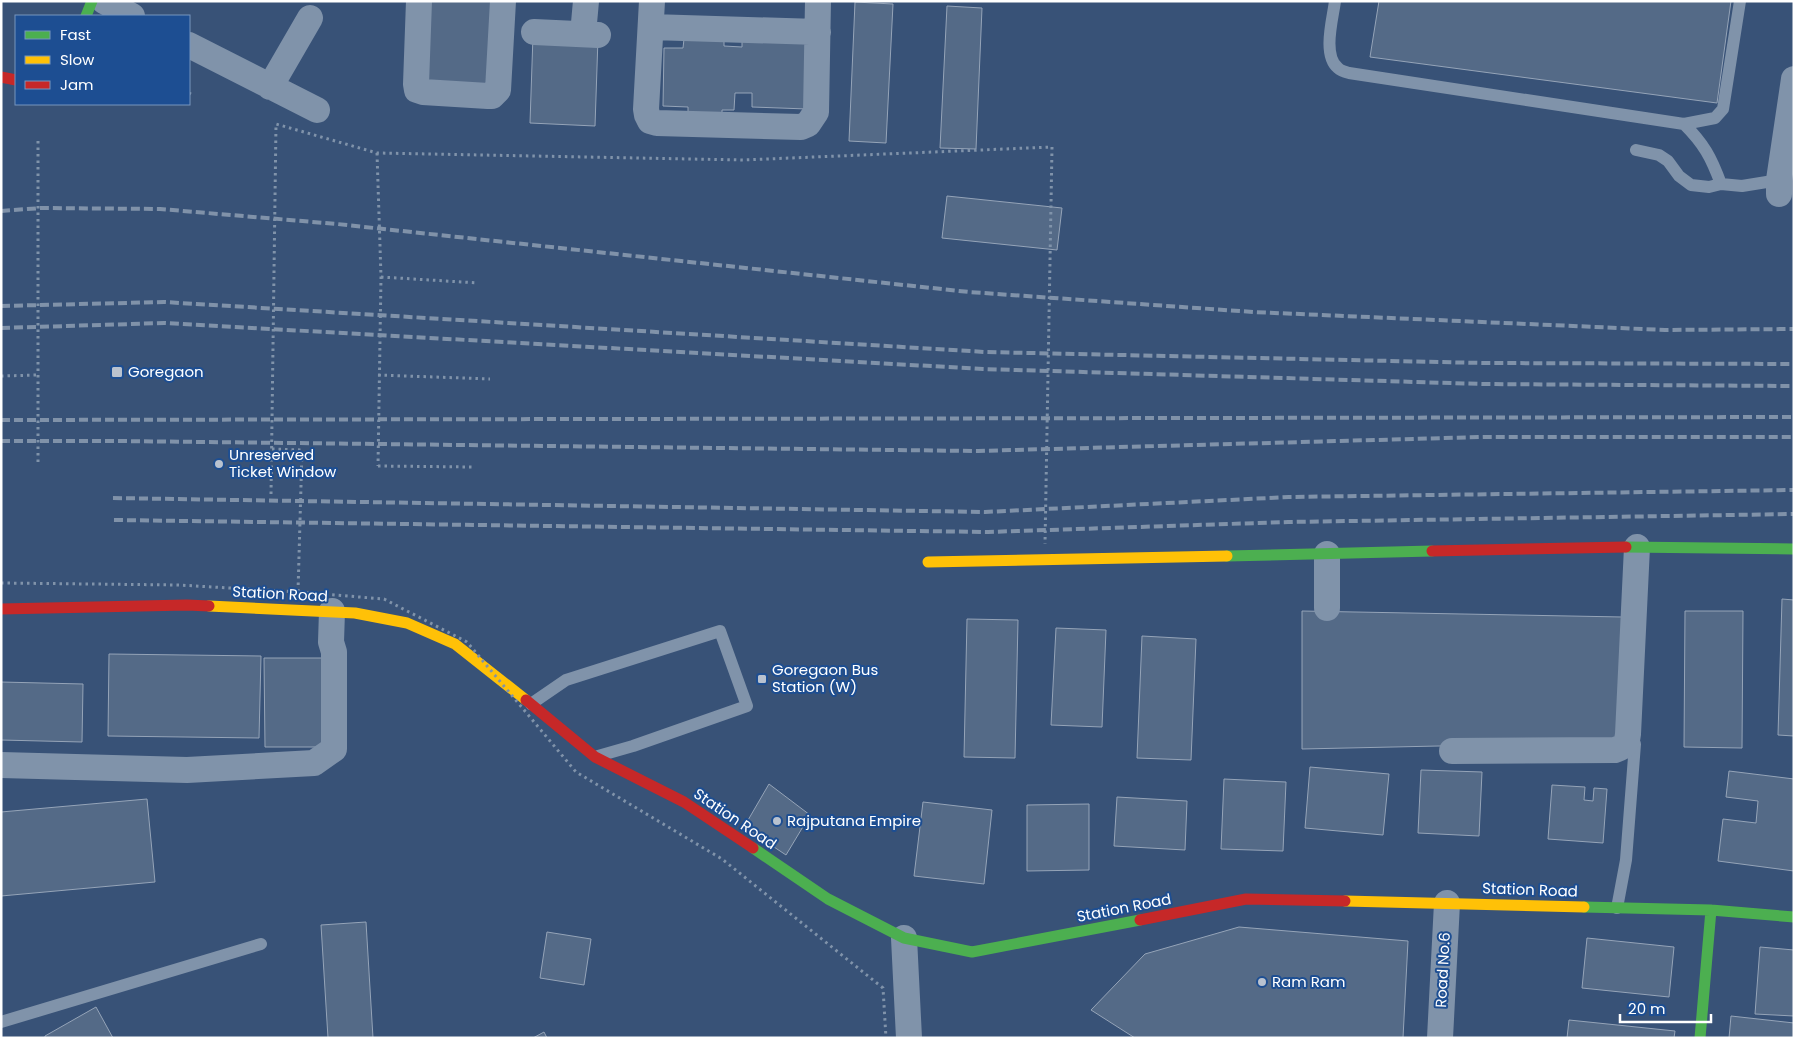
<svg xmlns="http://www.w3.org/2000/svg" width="1795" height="1039" font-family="Poppins,sans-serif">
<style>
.building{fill:#546a87;stroke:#95a4b8}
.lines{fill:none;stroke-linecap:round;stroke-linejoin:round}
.path{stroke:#8093aa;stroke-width:3;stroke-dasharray:2.5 4;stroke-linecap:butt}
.lane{stroke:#8093aa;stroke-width:12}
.street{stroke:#8093aa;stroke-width:26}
.fast{stroke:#4caf50;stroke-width:11}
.slow{stroke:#ffc107;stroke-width:11}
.jam{stroke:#c62828;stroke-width:11}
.rail{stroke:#8092a9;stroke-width:4;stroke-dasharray:9 4;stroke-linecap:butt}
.path-bridge{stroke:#8093aa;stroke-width:3;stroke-dasharray:2.5 4;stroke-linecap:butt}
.poi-dot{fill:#b9c2cf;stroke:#1d4e92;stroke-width:2}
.labels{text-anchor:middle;stroke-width:4;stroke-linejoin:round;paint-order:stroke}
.poi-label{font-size:15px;fill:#fff;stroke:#1d4e92;text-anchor:start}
.street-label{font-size:15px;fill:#fff;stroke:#1d4e92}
</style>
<rect width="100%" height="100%" fill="#385277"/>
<path class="building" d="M427,1h69l-5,91 -69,-4z
M1379,1h352l-14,102 -347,-46z
M855,2l38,2 -7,139 -37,-2z
M947,6l35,2 -6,141 -36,-1z
M533,35l65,3 -3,88 -65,-3z
M684,39l40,2v5l18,1v-6l67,1 -2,67 -55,-2v-14h-17l-1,17h-12v10l-34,-1v-12l-25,-1 1,-58h19z
M947,196l115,12 -5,42 -115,-12z
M1782,599l12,1v136l-16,-1z
M1302,611l321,6 -2,125 -319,7z
M1685,611h58l-1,137 -58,-1z
M967,619l51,1 -3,138 -51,-1z
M1056,628l50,2 -4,97 -51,-2z
M1142,636l54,3 -5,121 -54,-2z
M109,654l152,2 -2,82 -151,-2z
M264,658h61v89h-60z
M1,682l82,2 -1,58 -81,-2z
M1310,767l79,7 -6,61 -78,-7z
M1421,770l61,2 -3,64 -61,-3z
M1729,771l65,8v92l-76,-10 5,-42 33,4 2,-22 -32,-4z
M1224,779l62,3 -3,69 -62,-2z
M769,784l41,31 -24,40 -42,-28z
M1552,785l33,2 -1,13 9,1 1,-13 13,1 -4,54 -55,-4z
M1117,797l70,4 -2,49 -71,-4z
M147,799l8,83 -154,14v-84z
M923,802l69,8 -8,74 -70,-8z
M1089,804v66l-62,1v-66z
M366,922l7,116h-45l-7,-113z
M1239,927l169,14 -5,97h-268l-44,-28 54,-56z
M547,932l44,7 -7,46 -44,-7z
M1587,938l87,9 -5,50 -87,-9z
M1760,947l34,3v66l-39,-2z
M96,1007l17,31h-68v-2z
M1731,1016l63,7v15h-65z
M1569,1020l106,11 -1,7h-107z
M544,1032l3,6h-14z"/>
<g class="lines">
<path class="path" d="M189,93l2,1
M381,277l97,6
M378,375l112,4
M1,376l37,-1
M378,466l94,1"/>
<path class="lane" d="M1335,1c-2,17 -13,54 3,67 3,3 7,4 11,5l335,51 31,-6 8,-9 17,-108
M1684,124c20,20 27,33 37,60
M1636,150l23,5 9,6 11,15 12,9 18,2 12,-3 21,2 37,-6
M531,704l35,-24 154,-49 27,75 -114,40 -35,10
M1617,908l9,-48 9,-116
M1,1022l260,-78"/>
<path class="street" d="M104,1l28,15
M419,1l-3,83 1,6 6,2 65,4h4l6,-6 5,-89
M652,1l-6,108 1,6 3,6 7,2 144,4 7,-3 8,-12 2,-111
M651,27l167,5
M534,32l64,3
M583,34l3,-33
M189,45l128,65
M270,87l40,-69
M1779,194v-14l15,-101
M1327,608v-54
M1452,751l163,-1c10,-3 12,-7 13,-16l9,-187
M1,765l186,5 127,-7 20,-14v-97l-3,-10 1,-31
M904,938l5,100
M1440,1038l7,-135"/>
<path class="fast" d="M86,16l6,-15
M1626,547l168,2
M1227,556l205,-5
M753,848l75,51 76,39 68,14 168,-32
M1584,907l127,3 83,7
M1700,1038l11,-128"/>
<path class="slow" d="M928,562l299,-6
M209,606l146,7 52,10 48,21 71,56
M1345,901l239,6"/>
<path class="jam" d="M1,77l15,3
M1432,551l194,-4
M1,609l186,-4 22,1
M526,700l69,57 89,45 69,46
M1140,920l106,-21 99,2"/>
<path class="rail" d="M1,211l40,-3 119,1 177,15 632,68 284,20 412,18 129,-1
M1,306l163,-4 821,50 498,11 311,1
M1,328l163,-5 819,46 500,15 311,2
M1,420l1793,-3
M1,441h118l859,10 505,-14h311
M113,498l872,14 304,-15 505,-7
M114,520l874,12 300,-10 506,-8"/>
<path class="path-bridge" d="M38,141v324
M377,153l4,124 -3,189
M272,449l30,1 -4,142
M271,494l5,-370 101,29 366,7 309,-13 -7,397
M1,583l178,2 119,7 86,7 83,43 109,130 146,87 161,129 3,50"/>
</g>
<g class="poi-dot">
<rect x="111" y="366" width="12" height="12" rx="2.5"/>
<circle cx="219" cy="464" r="5"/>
<rect x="757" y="674" width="10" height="10" rx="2.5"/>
<circle cx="777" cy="821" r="5"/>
<circle cx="1262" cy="982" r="5"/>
</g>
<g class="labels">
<g class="poi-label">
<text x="128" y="377">Goregaon</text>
<text x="229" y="460">Unreserved<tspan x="229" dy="17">Ticket Window</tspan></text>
<text x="772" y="675">Goregaon Bus<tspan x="772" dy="17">Station (W)</tspan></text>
<text x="787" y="826">Rajputana Empire</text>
<text x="1272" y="987">Ram Ram</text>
</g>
<g class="street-label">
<text transform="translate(280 594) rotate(3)" y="5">Station Road</text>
<text transform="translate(735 819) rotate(34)" y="5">Station Road</text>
<text transform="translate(1530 890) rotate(2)" y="5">Station Road</text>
<text transform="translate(1124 908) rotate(-11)" y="5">Station Road</text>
<text transform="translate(1443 970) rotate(-87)" y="5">Road No.6</text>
</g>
</g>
<rect width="1795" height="1039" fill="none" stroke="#ffffff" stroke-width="5"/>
<rect x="15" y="15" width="175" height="90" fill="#1d4e92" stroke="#7795be"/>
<rect x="25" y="31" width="25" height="8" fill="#4caf50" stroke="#7795be"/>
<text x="60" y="40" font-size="15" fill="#ffffff">Fast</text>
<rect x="25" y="56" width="25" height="8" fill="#ffc107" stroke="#7795be"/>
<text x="60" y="65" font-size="15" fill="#ffffff">Slow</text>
<rect x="25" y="81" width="25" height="8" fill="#c62828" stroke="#7795be"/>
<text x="60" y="90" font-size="15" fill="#ffffff">Jam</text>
<path d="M1620 1014v8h91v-8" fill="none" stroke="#ffffff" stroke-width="2.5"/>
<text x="1628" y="1014" font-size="15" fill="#ffffff" stroke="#1d4e92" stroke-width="4" paint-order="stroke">20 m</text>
</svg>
